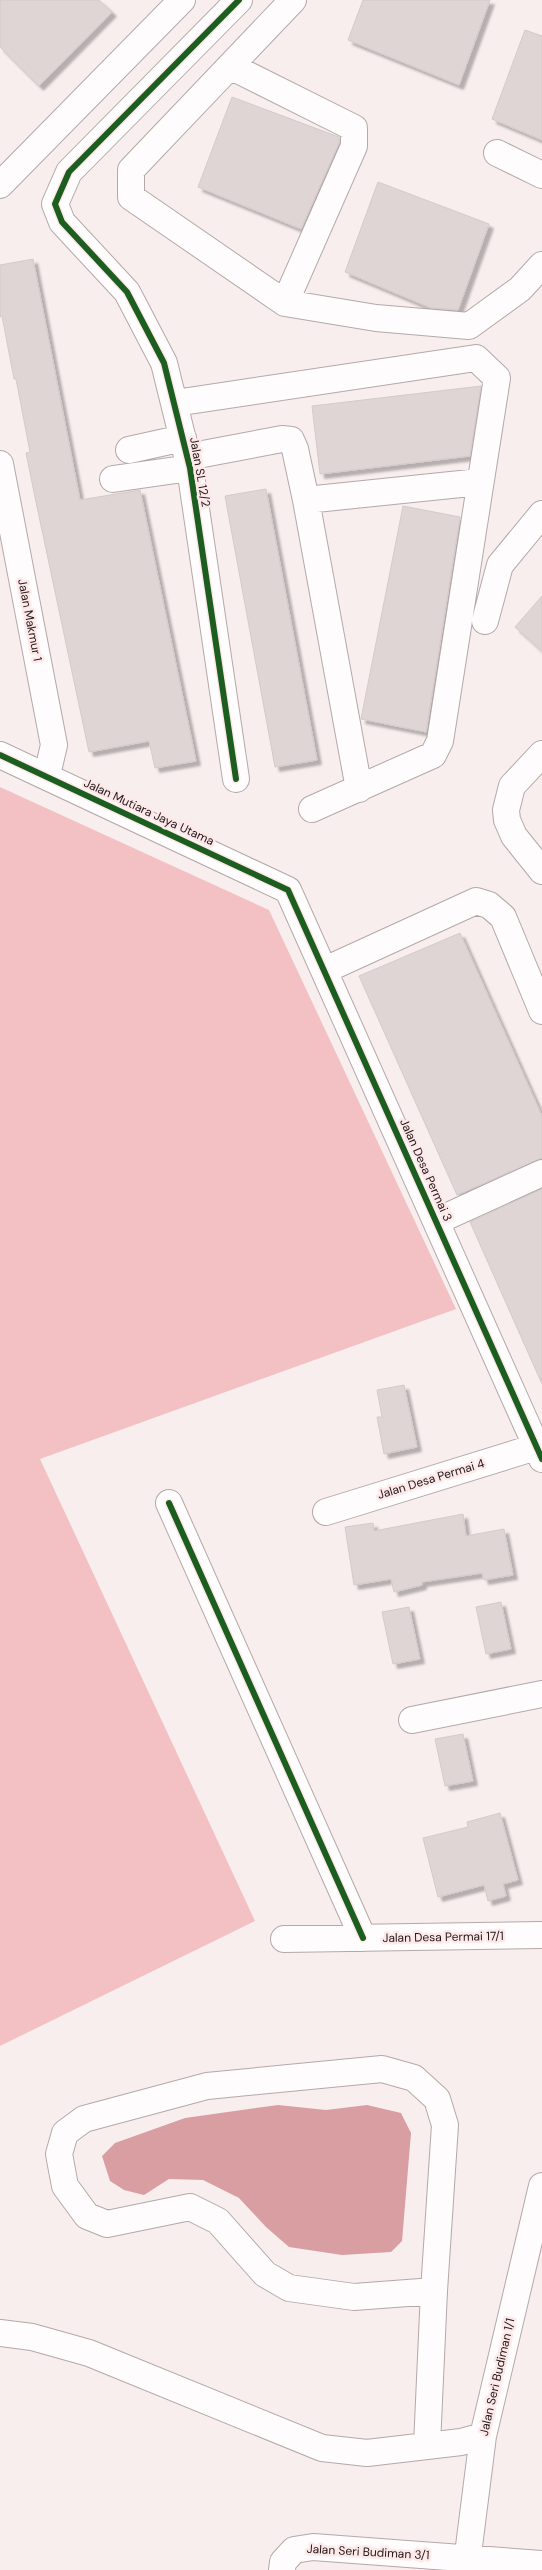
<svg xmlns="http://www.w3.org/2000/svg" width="542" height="2570" font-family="'DM Sans',sans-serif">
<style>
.forest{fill:#f3c1c4}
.water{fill:#d89ea2}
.building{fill:#e0d5d5;stroke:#d4caca;filter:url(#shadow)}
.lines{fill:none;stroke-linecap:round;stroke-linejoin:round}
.minor-casing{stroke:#b4a9aa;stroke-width:28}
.minor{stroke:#fefcfc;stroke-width:26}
.cycleway-casing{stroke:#fde9ea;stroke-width:9}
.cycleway{stroke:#1b5e20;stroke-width:6}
.labels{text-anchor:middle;stroke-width:5;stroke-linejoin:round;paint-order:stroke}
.street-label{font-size:12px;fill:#221717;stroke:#fde9ea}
</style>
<defs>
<filter id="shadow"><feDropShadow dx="4.5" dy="4.5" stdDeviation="1" flood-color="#0004"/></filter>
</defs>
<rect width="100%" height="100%" fill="#f8eeee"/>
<path class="forest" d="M0,787l269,123 187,399 -416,150 215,462 -255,125z"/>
<path class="water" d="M278,2105l48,5 41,-5 34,8 10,20 -9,108 -11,11 -49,3 -53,-8 -23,-20 -27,-29 -36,-18 -34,-1 -25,16 -20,-5 -14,-9 -8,-25 13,-13 70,-25z"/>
<path class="building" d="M0,0h99l13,12 -73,74 -39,-39z
M363,0h127l-31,85 -111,-45z
M525,30l17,6v104l-50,-21z
M232,97l107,40v6l-38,86 -103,-42z
M378,182l111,42 -31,86 -27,-2 -86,-36z
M33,259l47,241 60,-10 56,271 -41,7 -6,-27 -60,11 -53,-250 -10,-49 4,-1 -14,-73h-2l-12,-63 -2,1v-52z
M481,386l-11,70 -150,18 -8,-68z
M266,489l51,271 -42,7 -50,-271z
M403,506l57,11 -34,215 -65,-13z
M542,596v55l-27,-24z
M460,933l82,183v42l-85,37 -98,-219z
M542,1189v195l-72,-162z
M404,1385l13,62 -33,7 -7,-37h5l-5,-27z
M463,1514l3,22 38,-7 9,46 -29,5 -2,-7 -60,9v3l-28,7 -3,-13 -37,6 -9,-58 28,-4 1,8z
M501,1602l10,47 -25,5 -10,-47z
M409,1607l11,52 -27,5 -11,-52z
M463,1734l10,47 -28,5 -10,-47z
M500,1813l18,67 -15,4 3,12 -18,5 -4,-16 -46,12 -15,-59 45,-11 -1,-5z"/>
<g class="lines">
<defs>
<path id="minor" d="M293,0l-162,170v27l154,106 91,15 93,8 51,-37 22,-24
M230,66l124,62v18l-69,157
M497,153l45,22
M0,185l182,-185
M175,403l301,-45 21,20 -57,363 -7,14 -121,54
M129,450l54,-12
M187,457l95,-18 9,1 4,9 11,51 53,289
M0,464l54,281 -7,30
M113,479l77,-11
M306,500l174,-18
M485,621l15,-56 42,-51
M542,754l-30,32 -6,24 1,10 7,16 28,35
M0,755l288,135 254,569
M236,779l-46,-311 -26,-105 -37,-71 -65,-70 -7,-18 14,-32 170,-172
M325,970l151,-69 13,4 14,12 39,94
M437,1221l105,-48
M169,1503l194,435
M326,1512l210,-65
M412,1720l130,-26
M284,1939l258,-4
M0,2333l32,4 57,16 233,95 45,5 94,-11 22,-6
M427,2445l7,-154 11,-166 -8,-26 -23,-21 -32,-9 -175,17 -123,33 -19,14 -6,21 6,32 22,30 20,8 83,-17 28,14 47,53 24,14 65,9 80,-6
M282,2570l1,-8 11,-12 19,-3 229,17
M466,2570l17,-134 59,-250"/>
</defs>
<use href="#minor" class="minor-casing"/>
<use href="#minor" class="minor"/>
<defs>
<path id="cycleway" d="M0,755l288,135 254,569
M236,779l-46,-311 -26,-105 -37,-71 -65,-70 -7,-18 14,-32 170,-172
M169,1503l194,435"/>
</defs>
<use href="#cycleway" class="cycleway-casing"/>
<use href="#cycleway" class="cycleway"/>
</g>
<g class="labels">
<g class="street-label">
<text transform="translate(200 472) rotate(80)" y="4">Jalan SL 12/2</text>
<text transform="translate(30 620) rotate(79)" y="4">Jalan Makmur 1</text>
<text transform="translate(149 812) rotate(25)" y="4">Jalan Mutiara Jaya Utama</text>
<text transform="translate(426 1170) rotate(66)" y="4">Jalan Desa Permai 3</text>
<text transform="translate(431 1479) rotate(-17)" y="4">Jalan Desa Permai 4</text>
<text transform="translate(443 1937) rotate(-1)" y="4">Jalan Desa Permai 17/1</text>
<text transform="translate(497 2377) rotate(-77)" y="4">Jalan Seri Budiman 1/1</text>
<text transform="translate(368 2552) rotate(3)" y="4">Jalan Seri Budiman 3/1</text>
</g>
</g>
</svg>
